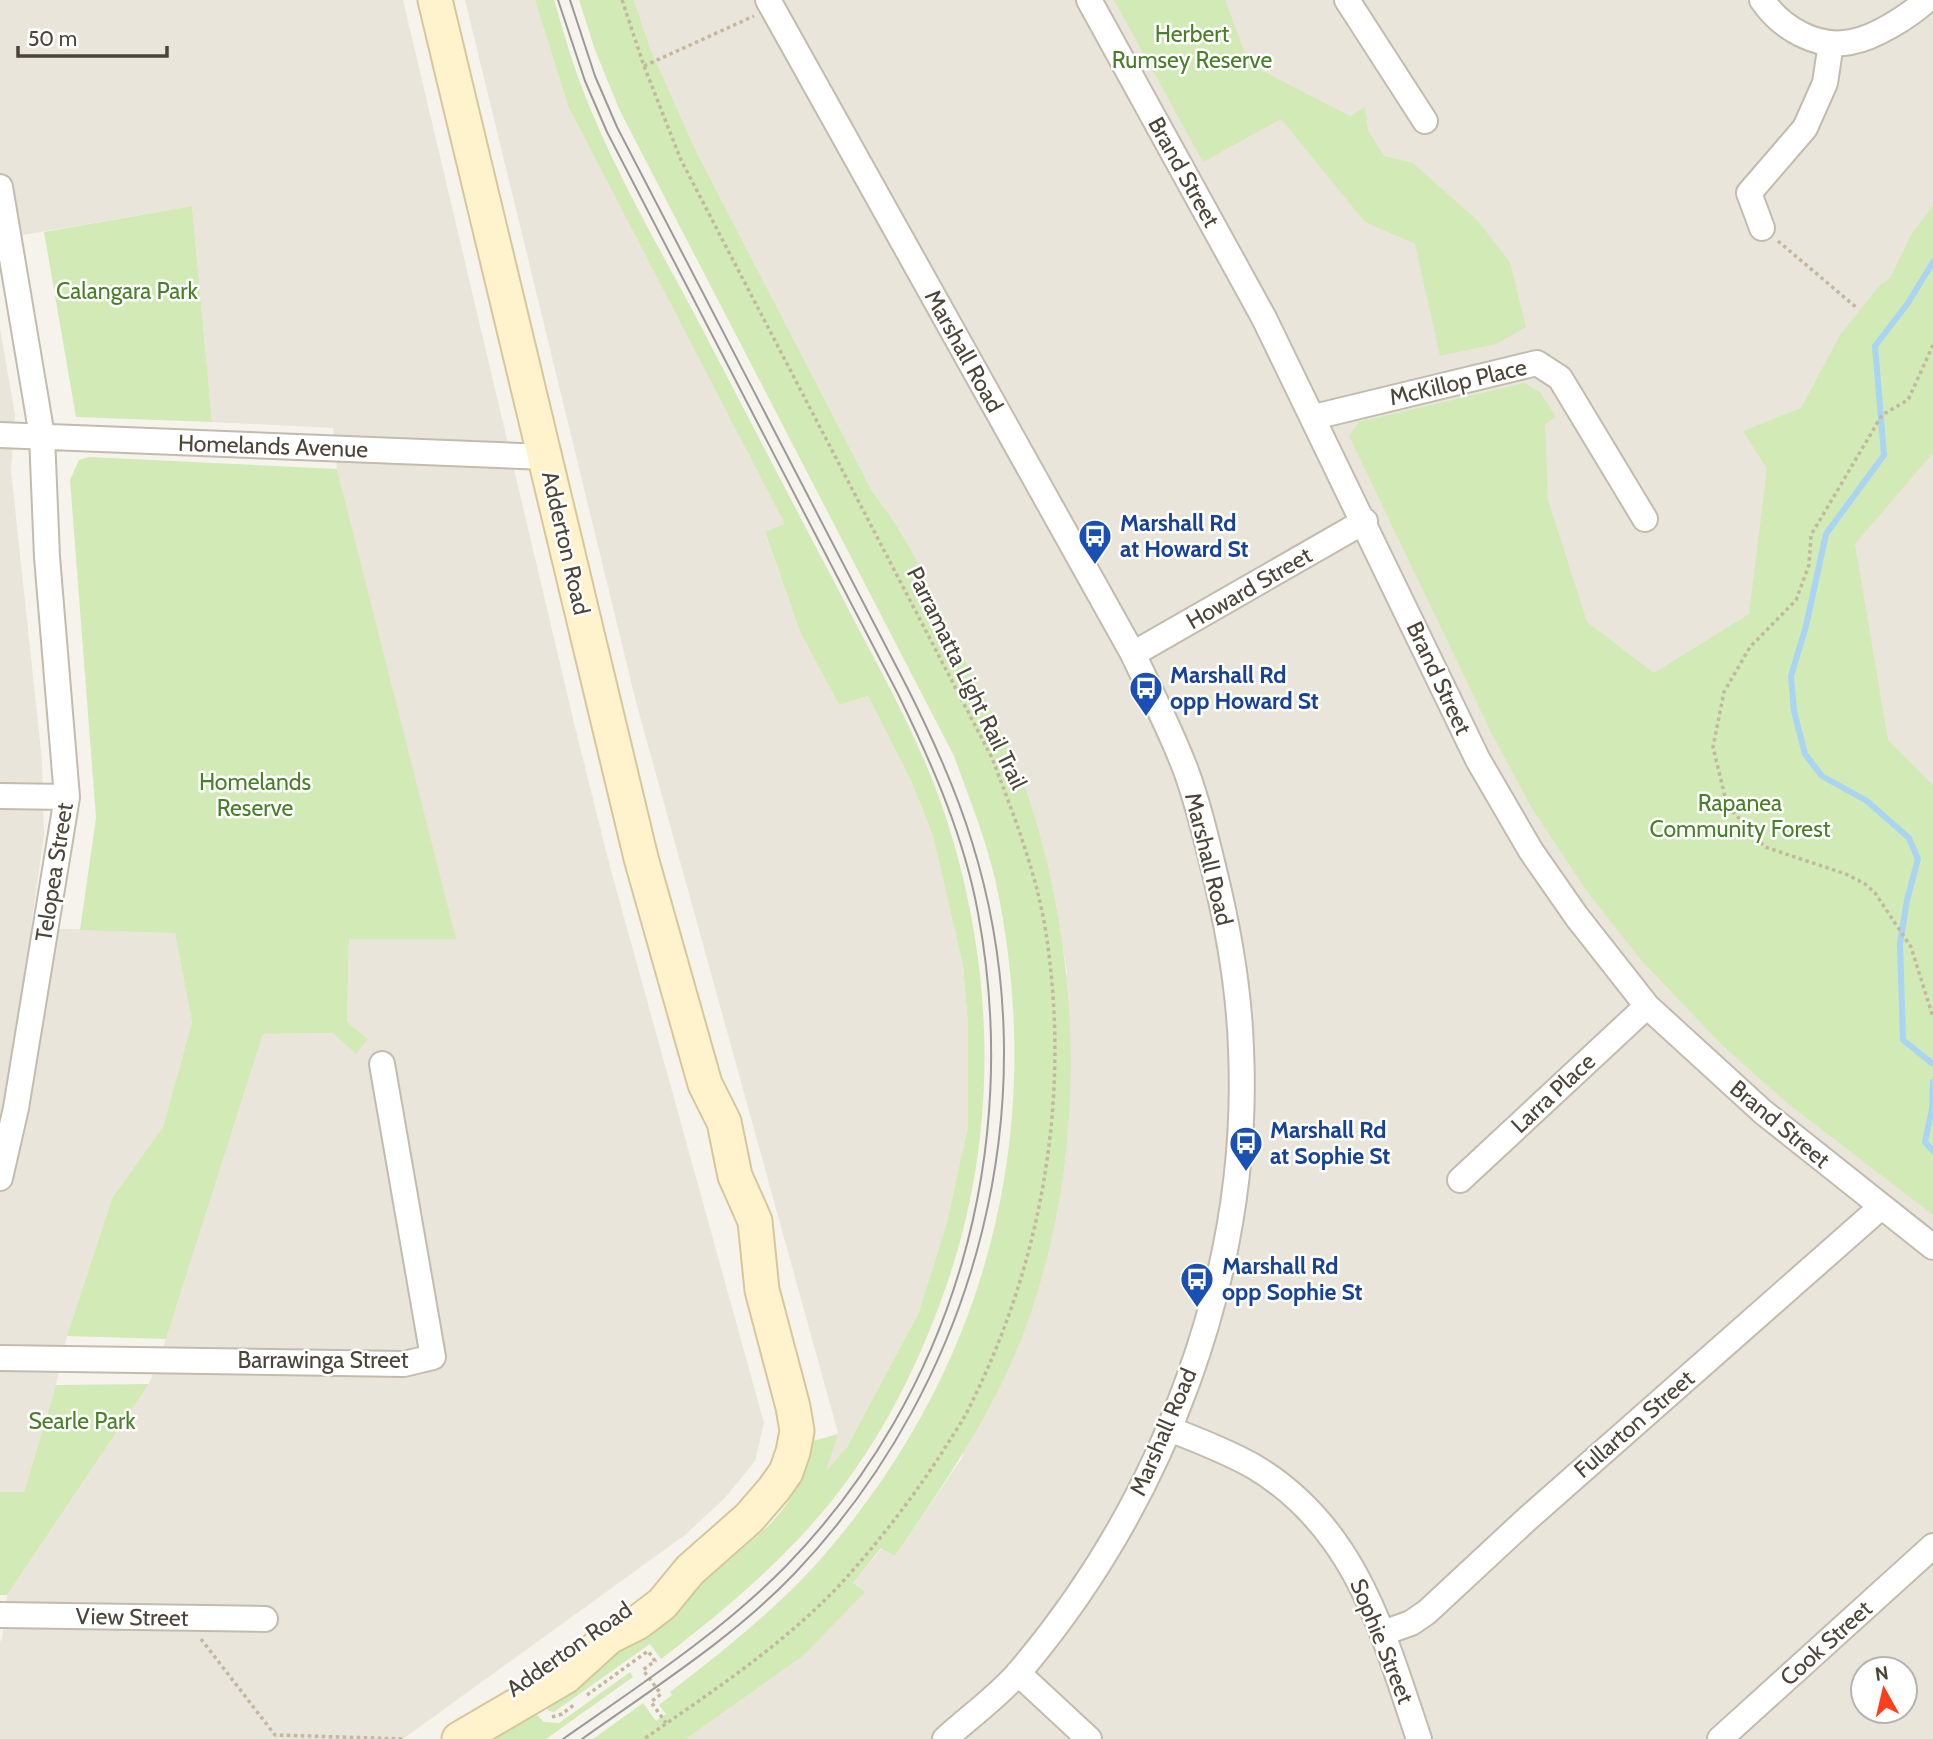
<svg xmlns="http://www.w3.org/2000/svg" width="1933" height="1739" font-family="Cabin,sans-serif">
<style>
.residential{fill:#eae5da;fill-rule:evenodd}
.green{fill:#d2eab5}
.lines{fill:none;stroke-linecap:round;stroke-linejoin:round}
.stream{stroke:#a9d4f2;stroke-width:6}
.street-casing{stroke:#c2bbae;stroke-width:28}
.secondary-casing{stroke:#d6c79b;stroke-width:37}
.path{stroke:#c4b79f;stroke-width:3.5;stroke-dasharray:3.5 3.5;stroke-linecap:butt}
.street{stroke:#fff;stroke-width:24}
.secondary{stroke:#fff3cd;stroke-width:33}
.tram{stroke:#9a9a9a;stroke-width:2}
.labels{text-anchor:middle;stroke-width:5;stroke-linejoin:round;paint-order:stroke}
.park-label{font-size:23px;fill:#4a7f2a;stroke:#fff}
.street-label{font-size:23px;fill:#4b4439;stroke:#fff}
.transit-label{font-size:23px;font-weight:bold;fill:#164399;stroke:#fff;text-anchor:start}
</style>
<rect width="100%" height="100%" fill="#f6f3ec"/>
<path class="residential" d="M0,0h403l172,727 34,136 155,560 -9,38 -30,37 -40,37 -282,204h-403v-98l2,-1 5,-45 142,-211 17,-45 97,-305 70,-1 14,-11 2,-84 106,1 -118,-470 -4,-41 -121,-6 -20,-216 -192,33z
M465,0h70l33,106 218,418 -21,9 35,99 39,73 29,-9 44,87 21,53 30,130 5,59v101l-21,96 -28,90 -72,135 -22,26 13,-40 -202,-731z
M634,0h1299v1739h-1247l117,-83 61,-64 -11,-9 29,-35 13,8 67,-98 105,-486 -15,-86 -22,-83 -32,-78 -96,-192 -30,-42 -176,-340 -46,-103zM1863,1669h42v42h-42z
M0,328l15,87 -4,55 31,291 2,73 -13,94 144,4 17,90 -29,105 -51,71 -45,138 -11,49 -32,107h-24z"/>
<path class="green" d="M535,0h19c10,33 19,66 32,98 30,75 71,146 109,217 48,92 95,183 143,274 35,69 76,138 102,211 54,153 61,323 9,478 -24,71 -56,139 -100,200 -51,71 -119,128 -188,181l-11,-15 -96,68 -5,-1 -7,-9c65,-47 131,-92 191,-145 13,-12 28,-23 40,-36 21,-23 33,-49 40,-80l25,-7 -12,37 21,-24 72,-135 28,-90 21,-96v-101l-5,-59 -30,-130 -21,-53 -44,-87 -29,9 -39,-73 -35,-100 20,-8 -217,-418z
M579,0h55l16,48 46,103 176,340c10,14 21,28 30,43 20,35 36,72 54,108 27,53 57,106 75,163 52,164 55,352 -3,516 -31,87 -82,160 -133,235l-14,-8 -28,35 12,9 -62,64 -117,83h-93l50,-36 13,18 10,-7 -7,-9 13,-10 -2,-3c52,-40 104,-81 148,-130 169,-191 231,-430 178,-679 -10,-44 -27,-85 -42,-127l-334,-645 -25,-61z
M1114,0h111l24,64 101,52 15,-9 3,23 16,26 29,7 64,57 33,42 16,65 -30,17 -56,12 -25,-112 -50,-22 -84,-103 -78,43z
M1933,205v248l-78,91 33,196 45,45v430l-147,-113 -64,-57 -81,-85 -55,-70 -55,-83 -40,-75 -142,-296 10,-14 165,-39 16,9 16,25 -11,7 3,76 39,122 67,51 95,-59 18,-145 -24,-38 58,-23 39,-73 38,-48 12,-9 21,-43z
M192,206l20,216 -136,-5 -32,-185z
M89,457l248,12 119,470h-107l-2,83 21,17 -12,15 -23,-21 -70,1 -97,305 -99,-3 45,-138 51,-71 29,-105 -17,-89 -95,-3 16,-112 -26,-338 9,-20z
M149,1384l-142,211h-7v-103h24l32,-107z
M630,1672l3,5 -87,62h-58l42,-31 14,14 15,1z"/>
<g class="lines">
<path class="stream" d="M1933,262l-25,41 -33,43 9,109 -58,79 -20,92 -15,50 3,35 11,43 17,22 45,25 42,37 9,21 -11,41 -7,44 3,96 30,24
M1933,1082l-1,27 -7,33 8,9"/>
<defs>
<path id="street" d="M768,0l365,654c18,38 37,75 52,114 12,32 20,65 28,98 15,60 26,121 28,183 10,223 -77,452 -221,622 -21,25 -51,46 -75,68
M1089,0l175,318 214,442 53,91 46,66 70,89 116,106 170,135
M1347,0l78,121
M1762,0c19,28 55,49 89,42 24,-4 58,-26 76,-42
M0,187l42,249 5,121 20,240 -51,311 -16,70
M1762,228l-13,-35 56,-65 20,-45 6,-40
M1314,417l223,-54 23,15 85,141
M0,435l545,22
M1133,654l232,-133
M0,796l67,1
M1460,1180l187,-174
M0,1358l404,6 29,-7 -51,-293
M1169,1429c29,11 57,22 84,37 103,61 130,167 166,273
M0,1615l265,4
M1383,1633l28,-10 16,-11 99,-92 355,-313
M1018,1673l71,66
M1720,1739l213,-193"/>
<path id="secondary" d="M435,0l206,858 64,226 19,38 11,54 20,45 7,69 31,117 4,24 -4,21 -7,20 -12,17 -25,29 -59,52 -28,34 -25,19 -28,14 -44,40 -106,62"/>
</defs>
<use href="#street" class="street-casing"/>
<use href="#secondary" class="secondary-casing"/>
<path class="path" d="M622,0l22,66 37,94 311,598c21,55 43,111 53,169 27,166 -2,336 -78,485 -7,13 -16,26 -24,39 -29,45 -62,88 -97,127 -58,64 -132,112 -202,161
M644,66l110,-50
M1778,241l79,67
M1933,345l-25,55 -26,15 -71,120 -2,30 -13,35 -46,47 -26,45 -11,55 14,58 38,42 81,27 19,10 10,9 36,54 22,70
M201,1639l74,96 130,4
M587,1695l61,-44 7,10 -12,9 18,24 -10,8 15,21
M552,1717l10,-3 13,-10"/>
<use href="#street" class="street"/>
<use href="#secondary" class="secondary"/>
<path class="tram" d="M558,0l27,81 22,51 291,562c34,70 66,142 80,219 44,236 -23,479 -192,653 -66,67 -146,119 -223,173
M570,0l25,76 22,51 291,562c25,50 48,100 64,153 80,256 6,538 -177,731 -62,65 -140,114 -213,166"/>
</g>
<defs>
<symbol id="bus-pin" viewBox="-11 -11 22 30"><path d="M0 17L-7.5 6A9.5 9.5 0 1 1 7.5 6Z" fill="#1a4fb4" stroke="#fff"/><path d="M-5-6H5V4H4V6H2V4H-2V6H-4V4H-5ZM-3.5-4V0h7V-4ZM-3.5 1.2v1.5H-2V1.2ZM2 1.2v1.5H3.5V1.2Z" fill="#fff"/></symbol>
</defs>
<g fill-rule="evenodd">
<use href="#bus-pin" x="1076" y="517" width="38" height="52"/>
<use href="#bus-pin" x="1127" y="669" width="38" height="52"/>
<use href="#bus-pin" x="1227" y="1124" width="38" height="52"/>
<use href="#bus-pin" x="1178" y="1260" width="38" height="52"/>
</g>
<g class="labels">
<g class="park-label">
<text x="1192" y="42">Herbert<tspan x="1192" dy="26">Rumsey Reserve</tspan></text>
<text x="127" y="299">Calangara Park</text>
<text x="255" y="790">Homelands<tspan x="255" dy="26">Reserve</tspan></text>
<text x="1740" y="811">Rapanea<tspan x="1740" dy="26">Community Forest</tspan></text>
<text x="82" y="1429">Searle Park</text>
</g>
<g class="street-label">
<text transform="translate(1184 172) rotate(61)" y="8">Brand Street</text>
<text transform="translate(964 351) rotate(61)" y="8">Marshall Road</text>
<text transform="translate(1458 382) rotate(-13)" y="8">McKillop Place</text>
<text transform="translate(273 446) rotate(2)" y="8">Homelands Avenue</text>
<text transform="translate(566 543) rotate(77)" y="8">Adderton Road</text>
<text transform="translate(1249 588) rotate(-30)" y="8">Howard Street</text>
<text transform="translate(967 678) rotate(64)" y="8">Parramatta Light Rail Trail</text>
<text transform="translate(1439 678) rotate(65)" y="8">Brand Street</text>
<text transform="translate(1209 859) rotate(76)" y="8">Marshall Road</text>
<text transform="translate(54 872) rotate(-81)" y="8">Telopea Street</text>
<text transform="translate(1553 1093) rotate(-43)" y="8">Larra Place</text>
<text transform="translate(1780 1124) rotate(40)" y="8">Brand Street</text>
<text x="323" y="1368">Barrawinga Street</text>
<text transform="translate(1634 1424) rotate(-41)" y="8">Fullarton Street</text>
<text transform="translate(1163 1432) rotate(-67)" y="8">Marshall Road</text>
<text transform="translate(132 1617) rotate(1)" y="8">View Street</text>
<text transform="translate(1382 1641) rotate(68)" y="8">Sophie Street</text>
<text transform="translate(1826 1643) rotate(-42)" y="8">Cook Street</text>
<text transform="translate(569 1649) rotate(-35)" y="8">Adderton Road</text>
</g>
<g class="transit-label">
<text x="1120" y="531">Marshall Rd<tspan x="1120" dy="26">at Howard St</tspan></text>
<text x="1170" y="683">Marshall Rd<tspan x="1170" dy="26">opp Howard St</tspan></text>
<text x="1270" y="1138">Marshall Rd<tspan x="1270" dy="26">at Sophie St</tspan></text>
<text x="1222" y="1274">Marshall Rd<tspan x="1222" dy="26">opp Sophie St</tspan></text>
</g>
</g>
<g transform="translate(1884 1690) rotate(352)"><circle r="33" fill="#ffffff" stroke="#b7b4b0" stroke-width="2"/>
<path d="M0-5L12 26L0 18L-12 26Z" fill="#fc3f1d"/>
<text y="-10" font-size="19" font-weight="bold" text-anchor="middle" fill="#4b4439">N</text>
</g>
<path d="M18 46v10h149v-10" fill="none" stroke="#4b4439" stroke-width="3.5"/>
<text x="28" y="46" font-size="21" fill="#4b4439" stroke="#ffffff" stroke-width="5" paint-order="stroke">50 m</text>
</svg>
